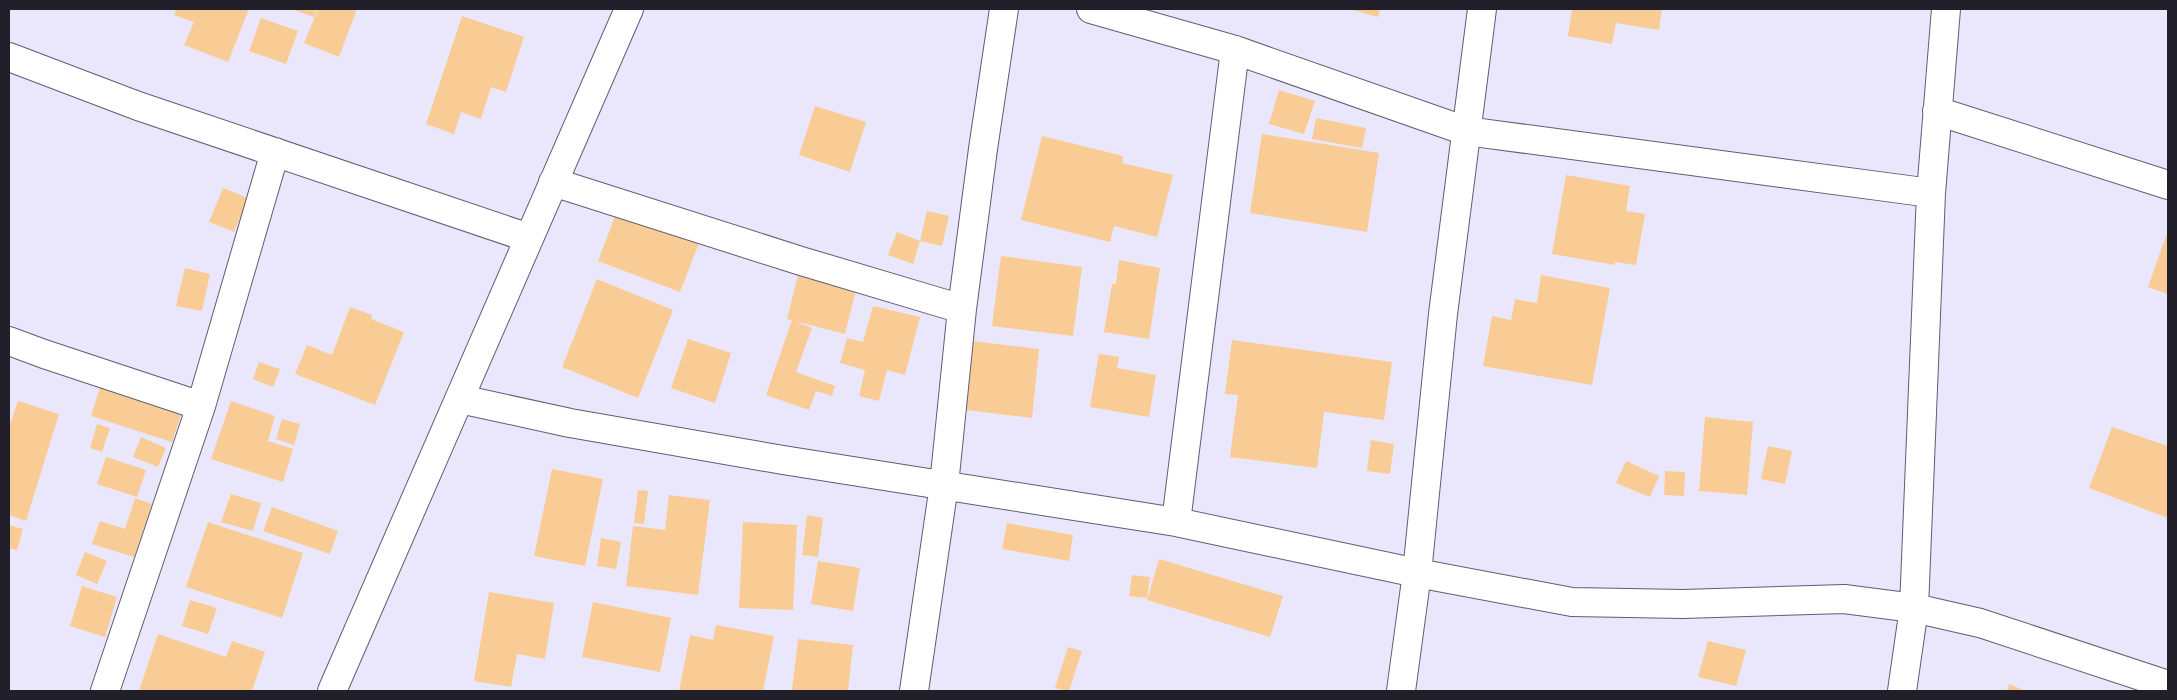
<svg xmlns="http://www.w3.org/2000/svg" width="2177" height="700" font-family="Mulish,sans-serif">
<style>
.building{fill:#f9cc95}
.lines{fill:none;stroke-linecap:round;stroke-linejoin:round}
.minor-casing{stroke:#605c73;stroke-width:30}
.minor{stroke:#fff;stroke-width:28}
</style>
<rect width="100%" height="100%" fill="#eae7fd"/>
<path class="building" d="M176,9h73l-21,53 -44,-17 10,-23 -20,-7z
M291,9h26l-3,8z
M318,9h39l-18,48 -35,-14z
M1349,9h31l-2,8z
M1572,9h90l-3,21 -43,-7 -4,21 -44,-8z
M462,16l62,21 -18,55 -15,-5 -10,32 -20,-7 -7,22 -28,-10z
M261,18l37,13 -12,33 -37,-13z
M1279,90l36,11 -11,33 -35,-10z
M815,106l51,16 -16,50 -51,-17z
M1316,118l50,10 -4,20 -50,-9z
M1262,134l117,19 -12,79 -117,-19z
M1042,136l81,20 -1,7 51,12 -16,62 -43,-11 -4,16 -89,-22z
M1566,175l64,11 -4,25 19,3 -9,51 -21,-3v3l-63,-11z
M223,188l25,10 -14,34 -25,-10z
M619,206l82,32 -21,54 -82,-31z
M927,211l22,5 -7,30 -22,-5 -7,23 -25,-9 9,-23 23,9z
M2168,230v64l-20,-7z
M1001,256l81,11 -9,69 -81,-10z
M1119,260l41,8 -11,71 -45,-7 8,-48h4z
M185,268l25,6 -8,37 -26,-5z
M799,271l58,15 -12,48 -58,-15z
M1541,275l69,13 -18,97 -109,-19 9,-50 19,4 4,-21 22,4z
M597,279l76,31 -35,88 -76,-31z
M873,306l47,11 -15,58 -18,-5 -8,31 -20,-5 6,-26 -25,-7 7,-25 16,4z
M350,307l22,8 -1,4 33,13 -29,73 -80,-31 12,-29 25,10z
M792,320l20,8 -16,44 39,14 -3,10 -16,-5 -7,19 -43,-15z
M688,339l43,14 -16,50 -44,-15z
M965,340l74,9 -7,69 -74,-9z
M1232,340l160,22 -8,58 -60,-8 -7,56 -87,-11 8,-62 -13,-1z
M1099,354l20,3 -2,11 39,7 -7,42 -59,-10z
M259,362l21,7 -7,18 -20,-8z
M100,388l81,27 -9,27 -81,-26z
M18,401l41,13 -33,107 -17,-6v-91h1z
M231,401l44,15 -7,25 25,8 -10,33 -72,-23z
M1705,417l48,5 -6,73 -48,-4z
M282,419l18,5 -6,21 -18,-6z
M97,424l13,4 -8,24 -12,-4z
M2112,427l56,19v72l-79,-30z
M141,437l25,11 -8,19 -25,-10z
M1371,440l23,4 -4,30 -23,-3z
M1768,446l24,5 -7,33 -24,-5z
M106,457l40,13 -9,27 -40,-13z
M1626,461l33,15 -9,21 -34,-14z
M552,469l51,10 -18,87 -51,-10z
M1665,471l20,1 -1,24 -20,-1z
M638,490l10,1 -4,33 -10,-1z
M231,494l30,9 -8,28 -32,-9z
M669,495l41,5 -12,95 -72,-9 7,-60 32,4z
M135,498l17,6 -18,53 -42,-13 8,-23 25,8z
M272,507l66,24 -8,23 -67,-23z
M807,515l16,3 -5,39 -16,-2z
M208,522l95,31 -21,65 -96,-31z
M743,522l54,3 -4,85 -54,-2z
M1007,523l66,12 -4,26 -67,-12z
M9,525l14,4 -6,21 -8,-2z
M601,538l20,4 -5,27 -19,-3z
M85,552l22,9 -10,23 -21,-9z
M1159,559l124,37 -13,41 -123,-37z
M818,561l42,7 -7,43 -42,-7z
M1132,575l18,2 -3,21 -18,-2z
M82,586l35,11 -12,40 -35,-11z
M489,592l65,11 -9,56 -28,-5 -6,33 -37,-6z
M190,600l27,8 -9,26 -26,-8z
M593,602l78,16 -11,54 -78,-15z
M716,625l58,11 -11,55h-84l11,-56 23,5z
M158,634l68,23 6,-16 33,11 -13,39h-113z
M798,639l55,6 -5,46 -56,-1z
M1708,641l38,9 -10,36 -38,-9z
M1068,647l14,4 -13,40 -14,-3z
M2009,684l17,7h-19z"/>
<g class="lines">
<defs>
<path id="minor" d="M1091,9l144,41 231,81 465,62
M9,57l129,49 391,132
M1937,111l231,74
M553,182l248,79 161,48
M9,341l35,13 157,52
M460,399l110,24 213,37 393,62 241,51 155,29 111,2 161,-5 70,9 66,15 188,62
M1176,522l59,-472
M105,691l96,-285 74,-254
M332,691l297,-682
M914,691l30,-206 18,-176 21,-160 21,-140
M1401,691l16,-118 26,-259 39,-305
M1902,691l12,-83 17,-415 15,-184"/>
</defs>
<use href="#minor" class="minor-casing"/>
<use href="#minor" class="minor"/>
</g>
<rect width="2177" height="700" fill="none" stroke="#211f29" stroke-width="20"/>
</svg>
